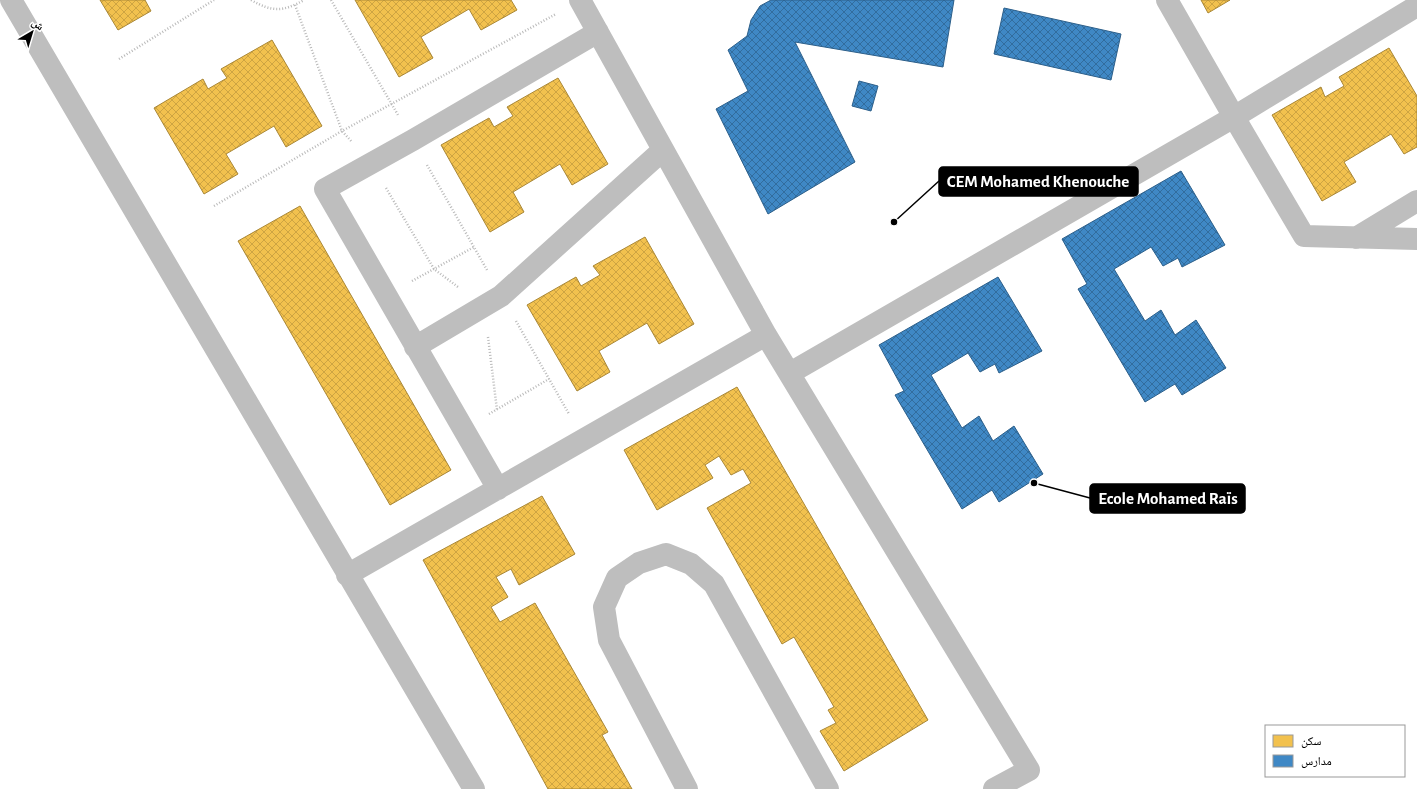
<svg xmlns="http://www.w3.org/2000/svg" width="1417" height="789" font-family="'Alegreya Sans','Noto Naskh Arabic',sans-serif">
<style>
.homes{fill:url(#homes-cross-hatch);stroke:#a98737}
.schools{fill:url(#schools-cross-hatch);stroke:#2c5f8a}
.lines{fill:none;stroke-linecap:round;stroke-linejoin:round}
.path{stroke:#b9b9b9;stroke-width:2.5;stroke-dasharray:1 2;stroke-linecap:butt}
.minor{stroke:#bebebe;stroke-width:22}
.leader{fill:none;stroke:#000;stroke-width:1.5}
.callout-dot{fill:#000;stroke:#fff;stroke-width:1.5}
.callout{fill:#000;stroke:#000;stroke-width:1.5}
.callout-label{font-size:17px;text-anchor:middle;font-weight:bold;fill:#fff}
</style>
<defs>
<pattern id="homes-cross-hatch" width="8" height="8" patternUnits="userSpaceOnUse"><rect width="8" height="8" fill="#f2c14e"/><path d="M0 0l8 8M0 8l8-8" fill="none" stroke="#cea442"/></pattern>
<pattern id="schools-cross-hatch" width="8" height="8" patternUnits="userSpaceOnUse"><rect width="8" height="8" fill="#3f88c5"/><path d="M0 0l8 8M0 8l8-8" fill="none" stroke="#326d9e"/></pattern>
</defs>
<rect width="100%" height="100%" fill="#fff"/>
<path class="homes" d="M100,0h45l6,11 -33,19z
M355,0h156l6,10 -36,20 -12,-21 -48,28 12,21 -34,19z
M1201,0h29l-22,13z
M272,40l50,86 -36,21 -12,-21 -48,28 12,20 -34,20 -50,-86 49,-29 5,10 19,-11 -6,-9z
M1389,48l28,48v51l-13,7 -13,-20 -47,28 12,20 -34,19 -50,-86 49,-28 4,10 19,-11 -5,-9z
M558,78l50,86 -36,21 -12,-21 -47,28 11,20 -34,20 -49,-87 48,-27 5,9 19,-11 -6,-9z
M300,206l151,264 -61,35 -152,-264z
M645,237l49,87 -35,20 -12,-21 -48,28 11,21 -33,19 -50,-86 49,-28 5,9 19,-11 -7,-9z
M737,387l191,333 -84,51 -24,-40 16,-8 -8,-13 6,-3 -40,-70 -12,7 -75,-136 44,-25 -8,-14 -12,6 -12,-19 -14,9 8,13 -56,32 -33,-60z
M542,496l33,58 -56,31 -8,-16 -15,8 12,20 -17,10 9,15 35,-19 73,129 -6,3 30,54h-84l-125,-229z"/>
<path class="schools" d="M771,0h183l-11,67 -148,-25 60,120 -87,52 -52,-105 32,-18 -20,-41 19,-14 4,-16 9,-14z
M1004,8l117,26 -10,46 -117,-26z
M859,81l19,5 -7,25 -19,-5z
M1181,171l44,74 -43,22 -4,-9 -15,8 -12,-19 -37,22 31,52 16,-11 14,25 21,-15 30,48 -44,27 -7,-11 -30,18 -67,-113 9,-5 -25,-45z
M998,277l44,74 -43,22 -4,-9 -15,8 -12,-19 -37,22 31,53 17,-12 14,25 21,-15 29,48 -44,28 -7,-12 -30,19 -67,-114 9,-4 -25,-46z"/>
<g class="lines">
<path class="path" d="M251,0c21,12 32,12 53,0
M331,0l67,115
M295,5l47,126 10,11
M119,59l95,-59
M427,165l60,105
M386,188l48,81 24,18
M214,206l128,-75 214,-117
M412,281l62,-34
M516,321l53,93
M488,337l9,73
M489,414l60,-35"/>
<path class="minor" d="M11,0l463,789
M580,0l186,335 263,435 -35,19
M1167,0l67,117 70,119 113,3
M1356,238l61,-37
M415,347l86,-51 162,-146
M790,373l444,-256 183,-111
M498,489l-173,-300 88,-49 185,-108
M347,575l419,-240
M687,789l-78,-149 -5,-33 13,-29 22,-15 27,-9 25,10 23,20 114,205"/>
</g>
<path class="leader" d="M894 222L939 181M1034 483L1090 498"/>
<g class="callout-dot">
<circle cx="894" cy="222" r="4"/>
<circle cx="1034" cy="483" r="4"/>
</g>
<g class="callout">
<rect x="939" y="167" width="199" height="29" rx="4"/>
<rect x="1090" y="484" width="155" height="29" rx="4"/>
</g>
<g class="callout-label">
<text x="1038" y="187">CEM Mohamed Khenouche</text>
<text x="1168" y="504">Ecole Mohamed Raïs</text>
</g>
<rect x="1265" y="725" width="140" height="52" fill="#ffffff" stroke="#999999"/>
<rect x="1273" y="735" width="20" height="12" fill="#f2c14e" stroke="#999999"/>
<text x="1301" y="745" font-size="12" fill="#000000">سكن</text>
<rect x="1273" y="755" width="20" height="12" fill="#3f88c5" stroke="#999999"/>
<text x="1301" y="765" font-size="12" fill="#000000">مدارس</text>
<g transform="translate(32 32) rotate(38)" stroke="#ffffff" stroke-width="3" paint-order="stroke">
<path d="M0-3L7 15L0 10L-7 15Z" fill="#000000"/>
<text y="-6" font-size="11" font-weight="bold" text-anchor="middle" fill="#000000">ش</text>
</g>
</svg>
